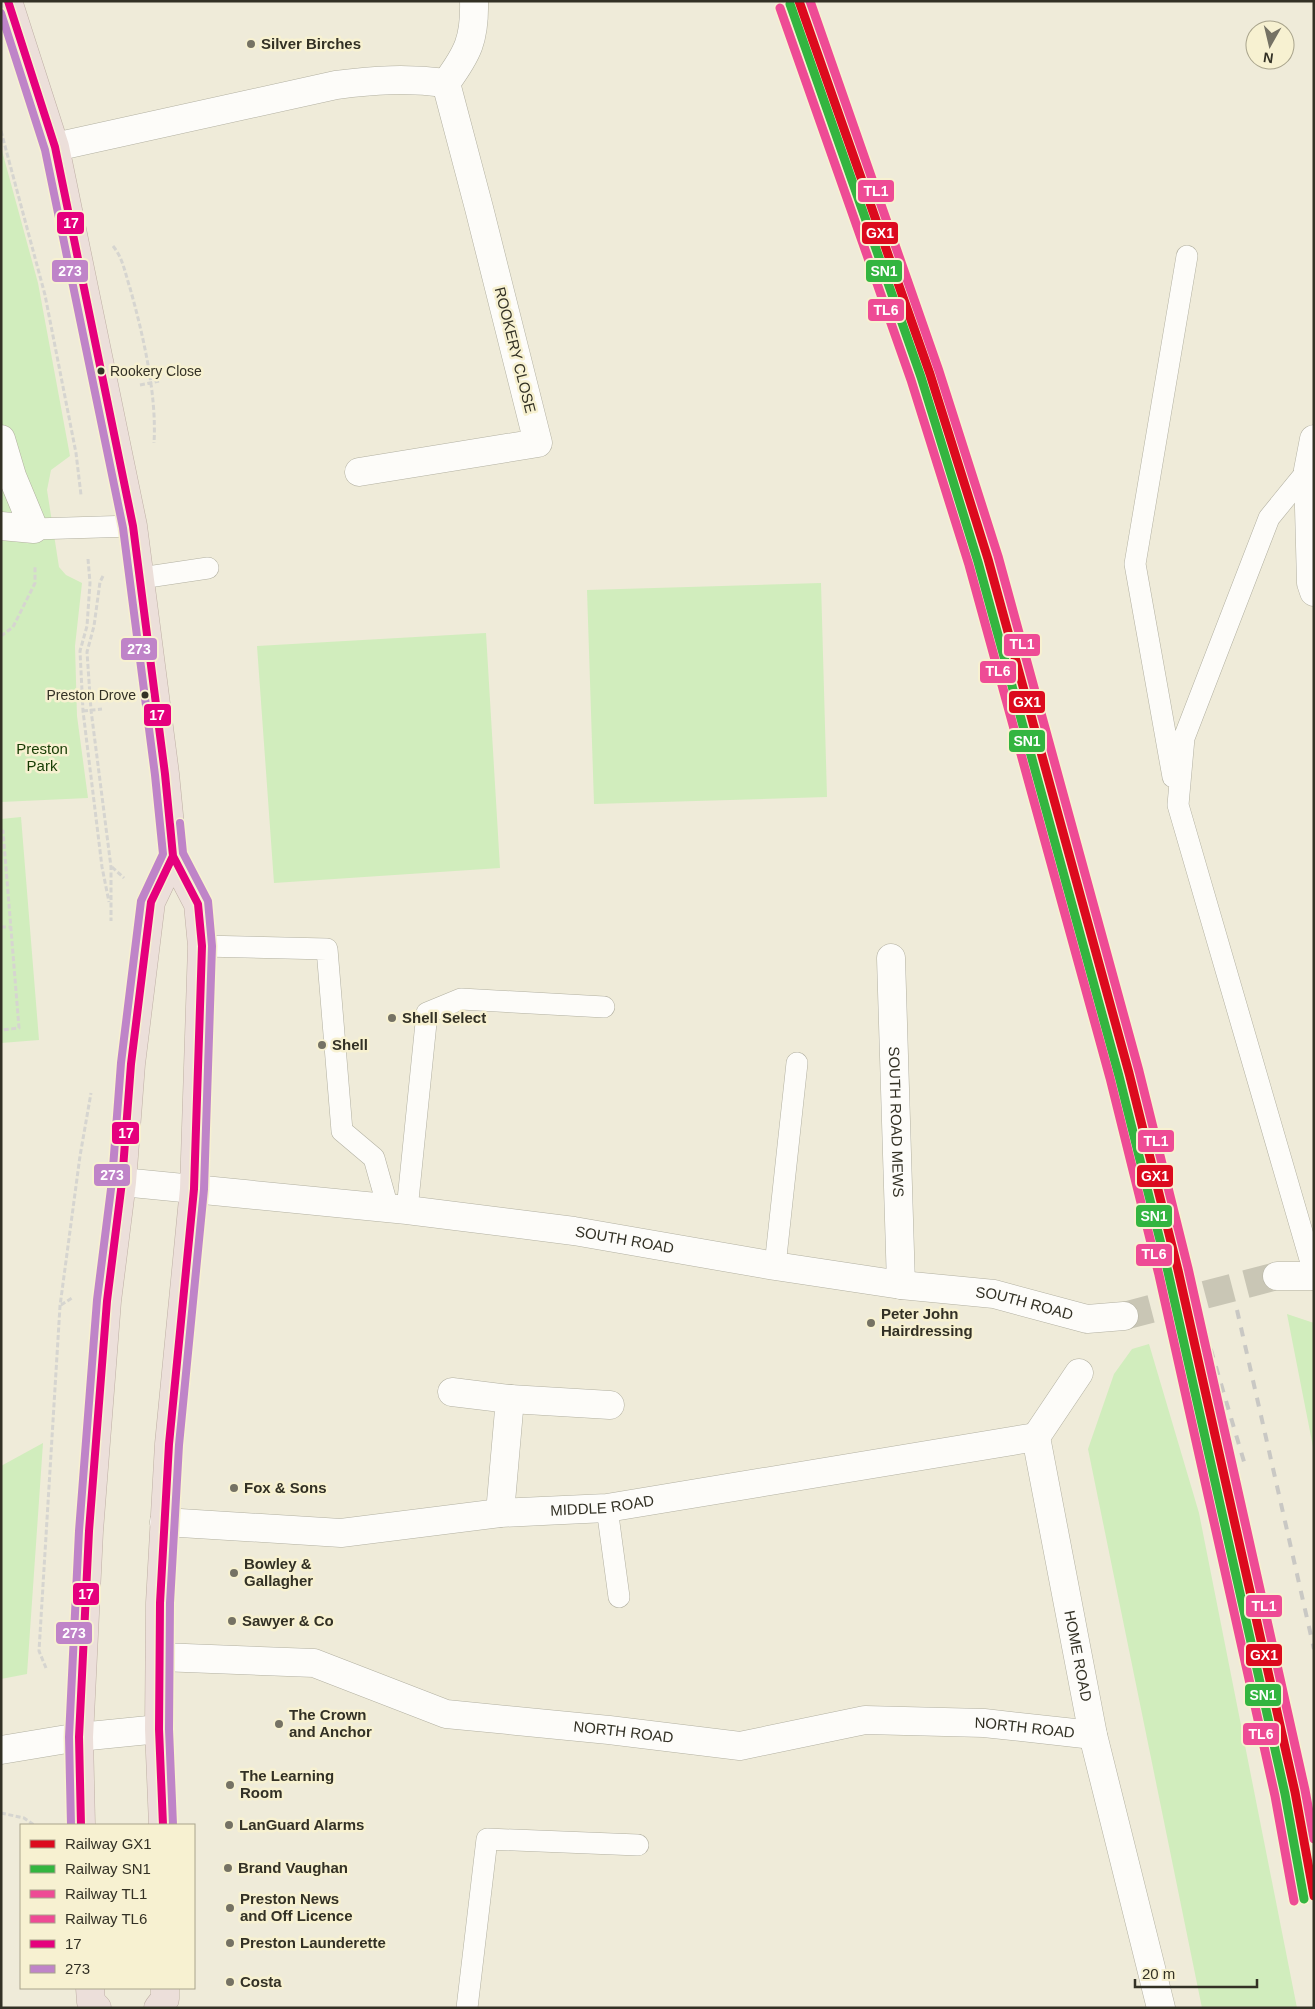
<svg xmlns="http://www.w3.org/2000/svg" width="1315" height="2009" font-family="Arial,sans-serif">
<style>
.green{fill:#d1edbd}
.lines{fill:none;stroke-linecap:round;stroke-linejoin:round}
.street-tunnel{stroke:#c9c6b5;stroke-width:28;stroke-dasharray:28 14;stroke-linecap:butt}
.lane-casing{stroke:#b2b0a1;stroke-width:22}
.street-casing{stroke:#b2b0a1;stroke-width:29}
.secondary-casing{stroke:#b2b0a1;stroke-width:29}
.highway-casing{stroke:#beafa4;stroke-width:29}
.path{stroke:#d6d5d0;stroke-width:3;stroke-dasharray:5 2.5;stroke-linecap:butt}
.lane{stroke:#fdfcf9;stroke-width:21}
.street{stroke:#fdfcf9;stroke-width:28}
.secondary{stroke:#fdfcf9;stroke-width:28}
.highway{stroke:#ecdfda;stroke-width:28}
.rail{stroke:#c9c8c4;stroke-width:4;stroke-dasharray:9 9;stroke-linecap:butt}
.bus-1-casing{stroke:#f7f1d1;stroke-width:11}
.bus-2-casing{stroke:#f7f1d1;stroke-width:11}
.bus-1{stroke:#e5007d;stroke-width:8}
.bus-2{stroke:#bf84c8;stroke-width:8}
.rail-1-casing{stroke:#f7f1d1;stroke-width:12}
.rail-2-casing{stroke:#f7f1d1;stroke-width:12}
.rail-3-casing{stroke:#f7f1d1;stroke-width:12}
.rail-4-casing{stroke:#f7f1d1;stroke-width:12}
.rail-1{stroke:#dc0a1e;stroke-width:9}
.rail-2{stroke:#33b540;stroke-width:9}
.rail-3{stroke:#ee4b95;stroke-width:9}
.rail-4{stroke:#ee4b95;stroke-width:9}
.poi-dot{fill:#757264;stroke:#f7f1d1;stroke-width:2}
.bus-dot{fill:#333125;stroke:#f7f1d1;stroke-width:2}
.labels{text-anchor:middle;stroke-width:5;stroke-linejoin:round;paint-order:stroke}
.bus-label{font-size:14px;fill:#333125;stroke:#f7f1d1;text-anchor:start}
.poi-label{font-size:15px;font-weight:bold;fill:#333125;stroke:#f7f1d1;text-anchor:start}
.street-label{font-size:15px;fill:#333125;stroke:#f7f1d1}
.park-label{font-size:15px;fill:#163b03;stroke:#f7f1d1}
.line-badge{stroke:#f7f1d1;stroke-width:2}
.badge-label{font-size:14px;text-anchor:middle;font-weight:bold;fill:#fff}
</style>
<rect width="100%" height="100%" fill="#efebd9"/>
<path class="green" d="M1,147l37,136 32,173 -19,14 -4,20 12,77 7,8 16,8 -7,63 2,70 11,82 -87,4z
M821,583l6,214 -233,7 -7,-214z
M486,633l14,235 -226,15 -17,-237z
M21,817l18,223 -38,3v-224z
M1287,1314l27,9v129z
M1149,1344l50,169 98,495h-95l-114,-559 26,-75 18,-25z
M43,1443l-16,231 -26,5v-213z"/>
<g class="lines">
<path class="street-tunnel" d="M1124,1316l153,-40"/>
<defs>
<path id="lane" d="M1308,470l-39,48 -85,220 -6,67 136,468
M34,529l99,-3
M141,578l67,-10
M1173,777l-38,-213 52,-308
M202,946l125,3 15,182 32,27 14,50
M407,1210l20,-197 34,-14 143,8
M775,1266l22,-203
M607,1508l12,89
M467,2008l20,-169 151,6"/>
<g id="street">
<path d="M55,147l281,-62c39,-5 70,-7 110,-2"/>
<path d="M1,439l11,37 22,53 -33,-3"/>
<path d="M1314,439l-6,31 3,113 3,9"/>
<path d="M359,472l179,-29 -59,-235 -33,-125c22,-30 29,-44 28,-82"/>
<path id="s1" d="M891,958l10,327"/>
<path id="s2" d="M122,1182l285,28 167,21 201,35 126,19 93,9 93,25 37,-3"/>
<path d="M1277,1276h37"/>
<path id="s3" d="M1079,1373l-43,64 57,298 68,273"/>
<path d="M452,1392l58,7 -10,114"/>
<path d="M510,1399l100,6"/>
<path id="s4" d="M164,1522l177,11 159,-20 107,-5 429,-71"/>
<path id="s5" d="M160,1657l154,6 132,51 163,16 131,16 125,-26 119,3 109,12"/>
</g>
<path id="secondary" d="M1,1750l78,-13 80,-8"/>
<path id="highway" d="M8,1l47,146 78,379 32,248 8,82 25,48 4,42 -8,243 -25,255 -9,159 -1,126 4,96
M81,1825l-2,-88 10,-206 18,-230 15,-119 9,-118 20,-162 22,-46
M90,1988l1,14 6,6
M158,2008l7,-9v-11"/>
</defs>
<use href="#lane" class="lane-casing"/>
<use href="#street" class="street-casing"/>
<use href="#secondary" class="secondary-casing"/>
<use href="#highway" class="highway-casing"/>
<path class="path" d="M1,131l44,164 31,158 5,42
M113,246c10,12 12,27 17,42 13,46 27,107 24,155
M140,385l19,-4
M88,559l2,24 -3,43 -7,25 3,60 19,156 7,35
M103,576l-3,6 -6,44 -7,26 4,58 20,157v54
M1,636l12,-9 22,-44v-18
M83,711l19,-2
M1,831h2l16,197 -18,2
M112,867l12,11
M1,927h10
M61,1305l11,-7
M46,1668l-7,-17 21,-345 20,-150 11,-63
M1,1813l23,5 10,7"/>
<use href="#lane" class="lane"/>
<use href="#street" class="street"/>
<use href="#secondary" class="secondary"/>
<use href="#highway" class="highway"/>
<path class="rail" d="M1129,1073l116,392
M1237,1310l77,339"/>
<defs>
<path id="bus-1" d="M8,1l47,146 78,379 32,248 8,82 -22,46 -20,162 -9,118 -15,119 -18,230 -10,206 2,88
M163,1825l-4,-96 1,-126 9,-159 25,-255 8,-243 -4,-42 -25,-48 -3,-32"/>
<path id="bus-2" d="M1,13l44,137 78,378 32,247 8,79 -22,47 -20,162 -9,118 -15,119 -18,231 -10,206 2,88
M173,1825l-4,-96 1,-126 9,-158 25,-256 8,-243 -4,-45 -25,-48 -3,-30"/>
</defs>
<use href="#bus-1" class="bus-1-casing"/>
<use href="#bus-2" class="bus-2-casing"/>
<use href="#bus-1" class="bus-1"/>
<use href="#bus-2" class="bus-2"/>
<defs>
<path id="rail-1" d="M799,1l131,373 58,185 141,514 49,197 117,522 19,104"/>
<path id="rail-2" d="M790,4l131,373 57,185 141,514 49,196 117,522 19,105"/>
<path id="rail-3" d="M810,1l129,370 59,185 141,515 49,197 117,522 9,49"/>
<path id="rail-4" d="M780,8l131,372 58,185 141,513 49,197 116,521 19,105"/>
</defs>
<use href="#rail-1" class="rail-1-casing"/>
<use href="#rail-2" class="rail-2-casing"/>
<use href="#rail-3" class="rail-3-casing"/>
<use href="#rail-4" class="rail-4-casing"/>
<use href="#rail-1" class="rail-1"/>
<use href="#rail-2" class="rail-2"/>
<use href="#rail-3" class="rail-3"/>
<use href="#rail-4" class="rail-4"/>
</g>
<g class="poi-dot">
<circle cx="251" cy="44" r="5"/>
<circle cx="392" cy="1018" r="5"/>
<circle cx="322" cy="1045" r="5"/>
<circle cx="871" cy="1323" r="5"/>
<circle cx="234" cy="1488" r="5"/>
<circle cx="234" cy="1573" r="5"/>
<circle cx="232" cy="1621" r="5"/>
<circle cx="279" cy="1724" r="5"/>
<circle cx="230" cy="1785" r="5"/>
<circle cx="229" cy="1825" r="5"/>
<circle cx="228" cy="1868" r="5"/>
<circle cx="230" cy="1908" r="5"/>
<circle cx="230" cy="1943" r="5"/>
<circle cx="230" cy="1982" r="5"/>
</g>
<g class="bus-dot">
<circle cx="101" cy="371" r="4.5"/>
<circle cx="145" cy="695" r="4.5"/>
</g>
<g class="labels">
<g class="bus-label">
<text x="110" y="376">Rookery Close</text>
<text x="136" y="700" text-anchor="end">Preston Drove</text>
</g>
<g class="poi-label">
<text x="261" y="49">Silver Birches</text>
<text x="402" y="1023">Shell Select</text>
<text x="332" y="1050">Shell</text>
<text x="881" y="1319">Peter John<tspan x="881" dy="17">Hairdressing</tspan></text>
<text x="244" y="1493">Fox &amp; Sons</text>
<text x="244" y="1569">Bowley &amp;<tspan x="244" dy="17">Gallagher</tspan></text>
<text x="242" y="1626">Sawyer &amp; Co</text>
<text x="289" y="1720">The Crown<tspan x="289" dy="17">and Anchor</tspan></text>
<text x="240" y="1781">The Learning<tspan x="240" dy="17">Room</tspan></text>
<text x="239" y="1830">LanGuard Alarms</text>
<text x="238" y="1873">Brand Vaughan</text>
<text x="240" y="1904">Preston News<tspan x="240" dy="17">and Off Licence</tspan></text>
<text x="240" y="1948">Preston Launderette</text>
<text x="240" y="1987">Costa</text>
</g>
<g class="street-label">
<text transform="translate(515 350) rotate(76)" y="5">ROOKERY CLOSE</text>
<text dy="5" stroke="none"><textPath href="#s1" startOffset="164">SOUTH ROAD MEWS</textPath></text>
<text dy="5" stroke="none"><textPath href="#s2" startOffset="506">SOUTH ROAD</textPath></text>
<text dy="5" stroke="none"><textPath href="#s2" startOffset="911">SOUTH ROAD</textPath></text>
<text dy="5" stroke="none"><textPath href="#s4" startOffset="440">MIDDLE ROAD</textPath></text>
<text dy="5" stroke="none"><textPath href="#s3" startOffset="300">HOME ROAD</textPath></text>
<text dy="5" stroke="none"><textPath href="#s5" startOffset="879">NORTH ROAD</textPath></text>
<text dy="5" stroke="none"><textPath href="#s5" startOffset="474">NORTH ROAD</textPath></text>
</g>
<g class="park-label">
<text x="42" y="754">Preston<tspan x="42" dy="17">Park</tspan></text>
</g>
</g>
<g class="line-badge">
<rect x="857" y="179" width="38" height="24" rx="5" fill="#ee4b95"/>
<rect x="56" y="211" width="29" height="24" rx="5" fill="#e5007d"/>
<rect x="861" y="221" width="38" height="24" rx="5" fill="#dc0a1e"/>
<rect x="51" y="259" width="38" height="24" rx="5" fill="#bf84c8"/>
<rect x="865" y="259" width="38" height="24" rx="5" fill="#33b540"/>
<rect x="867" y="298" width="38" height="24" rx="5" fill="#ee4b95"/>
<rect x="1003" y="633" width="38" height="24" rx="5" fill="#ee4b95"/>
<rect x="120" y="637" width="38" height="24" rx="5" fill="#bf84c8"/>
<rect x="979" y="660" width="38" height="24" rx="5" fill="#ee4b95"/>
<rect x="1008" y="690" width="38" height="24" rx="5" fill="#dc0a1e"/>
<rect x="143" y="703" width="29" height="24" rx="5" fill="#e5007d"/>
<rect x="1008" y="729" width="38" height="24" rx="5" fill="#33b540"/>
<rect x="111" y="1121" width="29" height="24" rx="5" fill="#e5007d"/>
<rect x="1137" y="1129" width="38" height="24" rx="5" fill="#ee4b95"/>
<rect x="93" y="1163" width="38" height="24" rx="5" fill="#bf84c8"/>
<rect x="1136" y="1164" width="38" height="24" rx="5" fill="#dc0a1e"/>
<rect x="1135" y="1204" width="38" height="24" rx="5" fill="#33b540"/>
<rect x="1135" y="1243" width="38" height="24" rx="5" fill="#ee4b95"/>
<rect x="72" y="1582" width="28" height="24" rx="5" fill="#e5007d"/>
<rect x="1245" y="1594" width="38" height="24" rx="5" fill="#ee4b95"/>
<rect x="55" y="1621" width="38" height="24" rx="5" fill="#bf84c8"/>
<rect x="1245" y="1643" width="38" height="24" rx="5" fill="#dc0a1e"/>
<rect x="1244" y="1683" width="38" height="24" rx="5" fill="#33b540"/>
<rect x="1242" y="1722" width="38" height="24" rx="5" fill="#ee4b95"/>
</g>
<g class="badge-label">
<text x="876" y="196">TL1</text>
<text x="71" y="228">17</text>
<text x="880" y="238">GX1</text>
<text x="70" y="276">273</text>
<text x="884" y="276">SN1</text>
<text x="886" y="315">TL6</text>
<text x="1022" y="649">TL1</text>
<text x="139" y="654">273</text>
<text x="998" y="676">TL6</text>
<text x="1027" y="707">GX1</text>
<text x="157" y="720">17</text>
<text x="1027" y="746">SN1</text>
<text x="126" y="1138">17</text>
<text x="1156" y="1146">TL1</text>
<text x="112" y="1180">273</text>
<text x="1155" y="1181">GX1</text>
<text x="1154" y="1221">SN1</text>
<text x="1154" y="1259">TL6</text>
<text x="86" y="1599">17</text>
<text x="1264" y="1611">TL1</text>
<text x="74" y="1638">273</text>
<text x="1264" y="1660">GX1</text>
<text x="1263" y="1700">SN1</text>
<text x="1261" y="1739">TL6</text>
</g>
<rect width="1315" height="2009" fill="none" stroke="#333125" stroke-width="5"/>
<rect x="20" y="1824" width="175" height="165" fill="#f7f1d1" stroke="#a9a48c"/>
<rect x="30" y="1840" width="25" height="8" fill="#dc0a1e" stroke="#a9a48c"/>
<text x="65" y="1849" font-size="15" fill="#333125">Railway GX1</text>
<rect x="30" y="1865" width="25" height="8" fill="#33b540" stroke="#a9a48c"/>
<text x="65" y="1874" font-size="15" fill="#333125">Railway SN1</text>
<rect x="30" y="1890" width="25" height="8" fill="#ee4b95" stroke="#a9a48c"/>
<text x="65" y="1899" font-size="15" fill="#333125">Railway TL1</text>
<rect x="30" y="1915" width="25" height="8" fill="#ee4b95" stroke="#a9a48c"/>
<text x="65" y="1924" font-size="15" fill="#333125">Railway TL6</text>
<rect x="30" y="1940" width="25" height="8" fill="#e5007d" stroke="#a9a48c"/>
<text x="65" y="1949" font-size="15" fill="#333125">17</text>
<rect x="30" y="1965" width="25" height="8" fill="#bf84c8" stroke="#a9a48c"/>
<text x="65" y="1974" font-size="15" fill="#333125">273</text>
<g transform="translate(1270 45) rotate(188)"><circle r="24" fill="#f7f1d1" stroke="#a9a48c"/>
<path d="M0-4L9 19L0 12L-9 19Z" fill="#757264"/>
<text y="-8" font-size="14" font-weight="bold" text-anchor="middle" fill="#333125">N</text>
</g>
<path d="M1135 1979v8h122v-8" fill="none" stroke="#333125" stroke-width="2.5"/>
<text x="1142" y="1979" font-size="15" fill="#333125" stroke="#f7f1d1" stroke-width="4" paint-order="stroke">20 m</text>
</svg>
